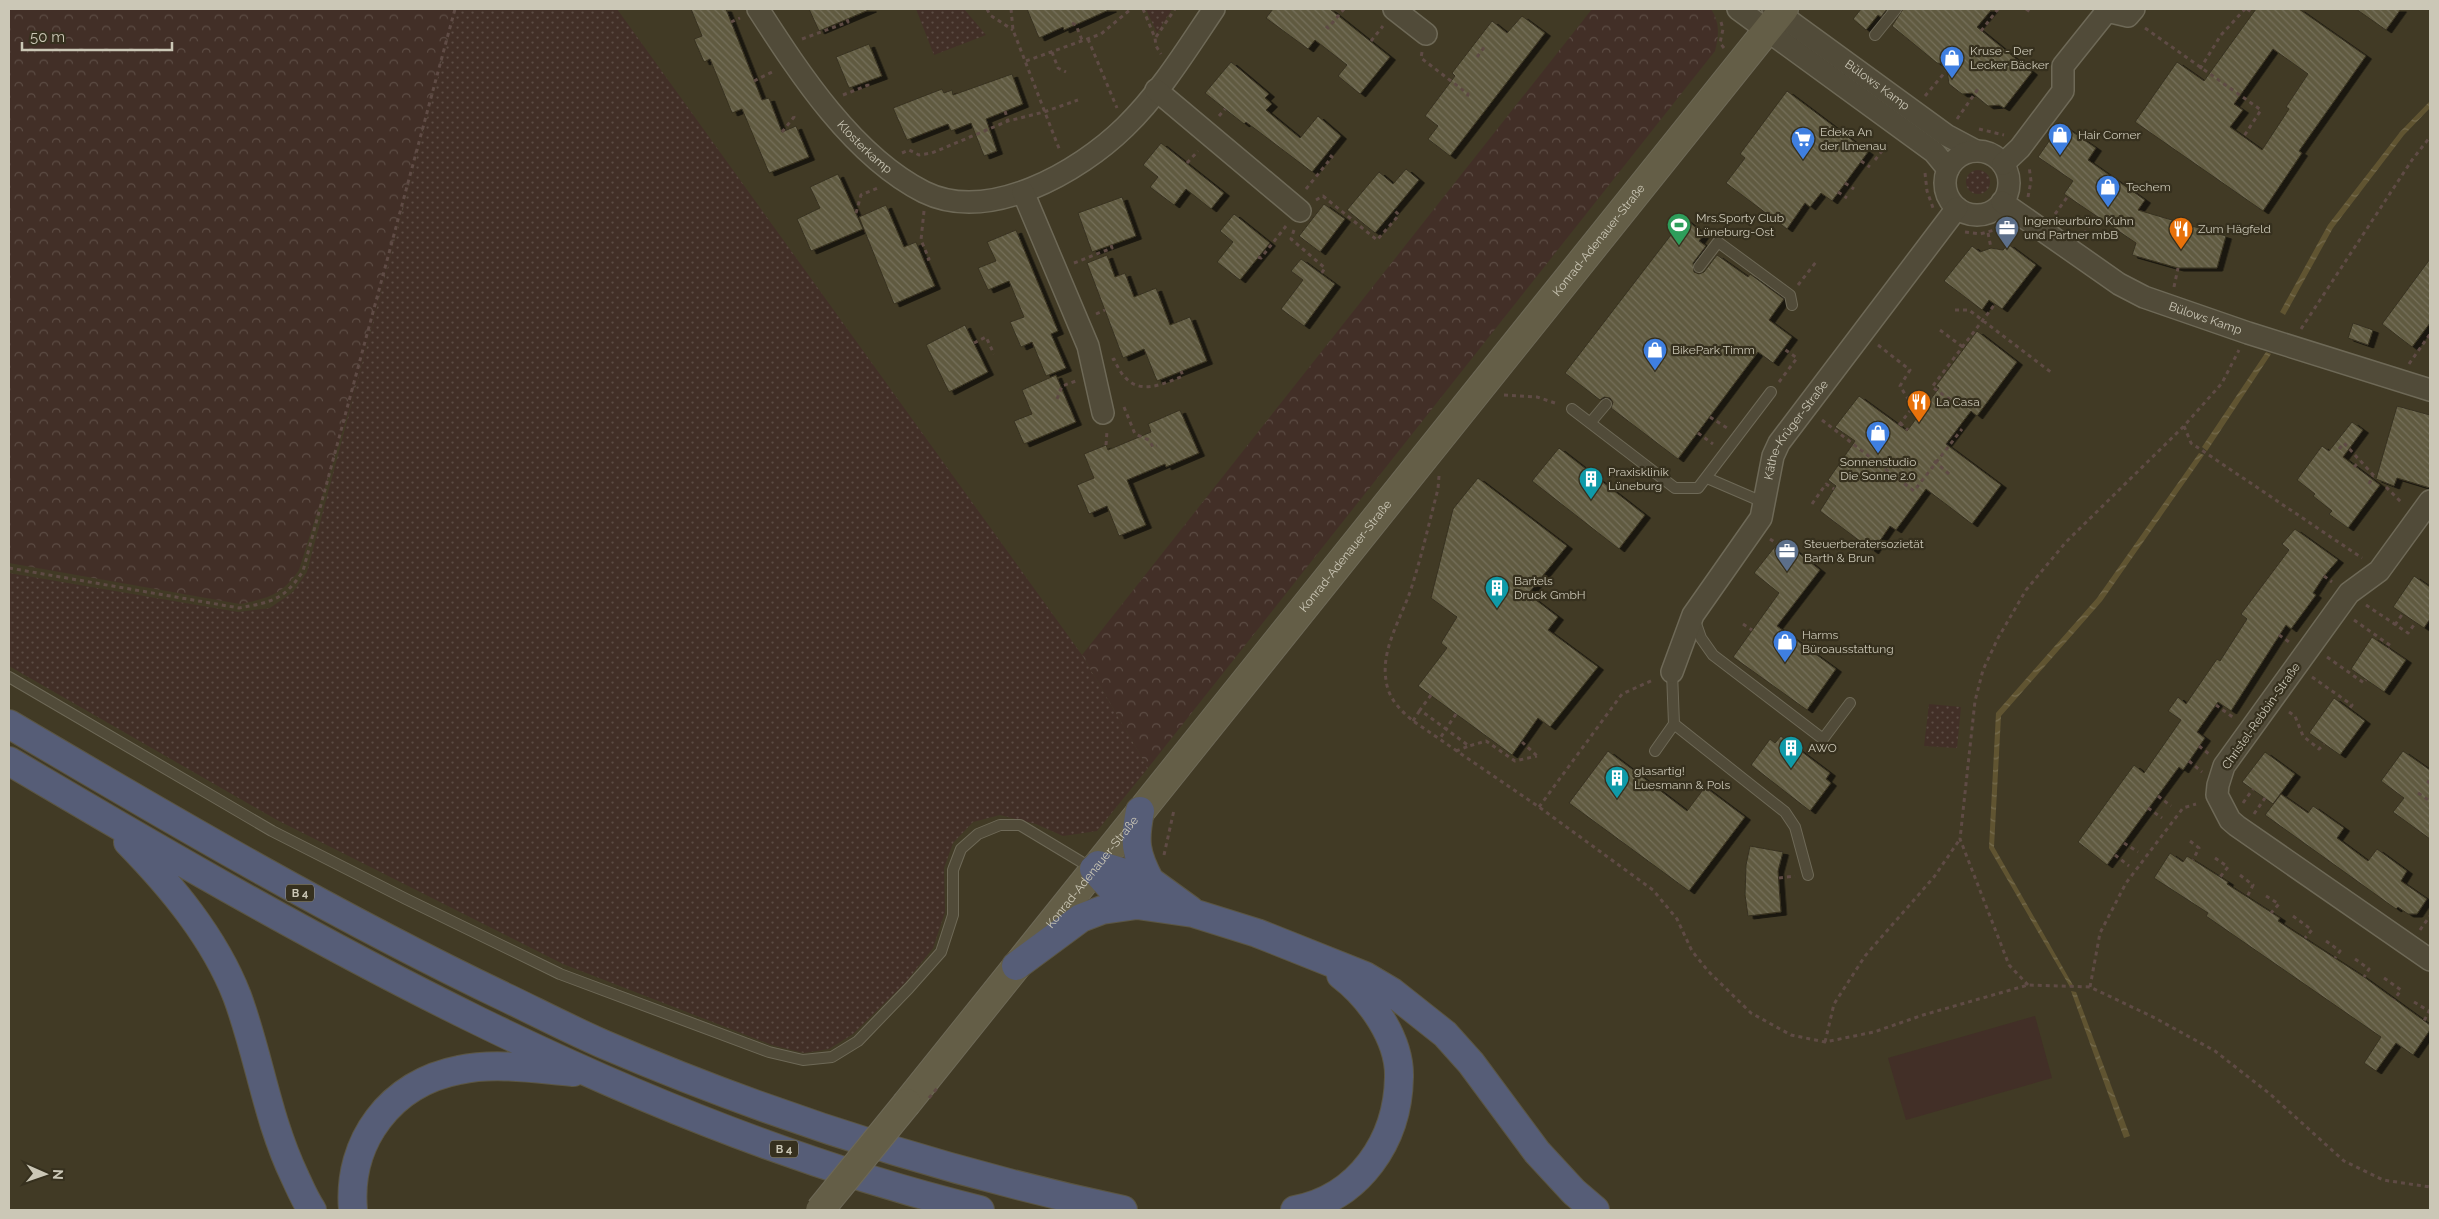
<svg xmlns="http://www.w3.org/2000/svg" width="2439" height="1219" font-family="Raleway,sans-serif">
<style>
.green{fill:url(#green-dots)}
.forest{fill:url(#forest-crowns)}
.pitch{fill:#422f27}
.water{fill:url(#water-waves)}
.building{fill:url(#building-back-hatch);stroke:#383220;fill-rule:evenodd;filter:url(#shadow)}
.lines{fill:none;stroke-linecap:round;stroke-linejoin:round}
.lane-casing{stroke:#6e6957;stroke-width:12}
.street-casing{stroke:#6e6957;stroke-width:24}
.secondary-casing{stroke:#6e6957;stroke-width:30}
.highway-casing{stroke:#5b5644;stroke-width:30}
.path{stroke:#5f4b45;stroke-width:3;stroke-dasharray:4 4;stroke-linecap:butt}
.lane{stroke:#514b39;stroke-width:10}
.street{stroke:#514b39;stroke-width:21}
.secondary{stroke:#645e47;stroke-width:28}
.highway{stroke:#565d77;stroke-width:28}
.secondary-bridge-casing{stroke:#6e6957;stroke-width:30;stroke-linecap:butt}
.path-bridge{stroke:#5f4b45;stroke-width:3;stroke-dasharray:4 4;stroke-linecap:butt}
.secondary-bridge{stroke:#645e47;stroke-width:28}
.labels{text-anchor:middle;stroke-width:4.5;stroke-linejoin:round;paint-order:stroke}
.shield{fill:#36301e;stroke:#9e9a88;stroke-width:1}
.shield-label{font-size:11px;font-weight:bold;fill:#cbc7b6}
.poi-label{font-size:12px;fill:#cbc7b6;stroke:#36301e;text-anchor:start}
.street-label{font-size:12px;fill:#cbc7b6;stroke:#36301e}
</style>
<defs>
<pattern id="green-dots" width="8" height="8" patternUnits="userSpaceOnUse" patternTransform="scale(1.25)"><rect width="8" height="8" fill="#422f27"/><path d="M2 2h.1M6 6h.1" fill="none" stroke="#5c4c44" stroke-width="1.8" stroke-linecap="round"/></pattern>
<pattern id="forest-crowns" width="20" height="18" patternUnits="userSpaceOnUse" patternTransform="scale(1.25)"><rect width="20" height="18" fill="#422f27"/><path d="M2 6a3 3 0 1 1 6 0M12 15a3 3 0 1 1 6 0" fill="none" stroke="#5c4c44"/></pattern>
<pattern id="water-waves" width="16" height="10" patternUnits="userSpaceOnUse" patternTransform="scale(1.25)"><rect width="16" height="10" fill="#605431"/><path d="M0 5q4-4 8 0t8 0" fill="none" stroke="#756b4d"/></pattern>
<pattern id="building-back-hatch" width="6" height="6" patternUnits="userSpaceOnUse" patternTransform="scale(1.25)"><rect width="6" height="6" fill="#605a41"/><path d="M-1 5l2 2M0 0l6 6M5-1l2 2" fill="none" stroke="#75705a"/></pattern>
<filter id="shadow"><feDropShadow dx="5.5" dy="3" stdDeviation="0" flood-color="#0009"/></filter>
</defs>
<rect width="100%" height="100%" fill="#413a25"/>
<path class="green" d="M456,9h161l465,646 66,113 -51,63 -34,5 -27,-12 -36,-9 -27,7 -20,21 -9,25 1,44 -12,36 -28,35 -52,51 -24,15 -25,4 -32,-8 -209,-81 -286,-144 -268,-154v-93l229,39 32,-4 23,-16 14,-20z
M916,9h48l22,26 -52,20z
M1146,9h26l-15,24z
M1966 182a12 12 0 1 1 24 0a12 12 0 1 1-24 0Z
M1929,704l32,3 -4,41 -33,-2z"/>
<path class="forest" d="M9,9h447l-104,392 -53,169c-17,25 -30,28 -59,34l-231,-41z
M1592,9h119c9,14 8,26 4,42l-567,717 -66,-113z"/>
<path class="pitch" d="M2035,1016l17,62 -146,42 -18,-62z"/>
<path class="water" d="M2430,101v7l-26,27 -71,93 -48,87 -5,-3 48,-87 72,-93z
M2266,352l5,2 -64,97 -5,-4z
M2199,453l5,2 -102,146 -101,115 -7,131 80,140h-4l-81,-139 7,-135 101,-115z
M2071,991l5,1 54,144 -6,2z"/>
<path class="building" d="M691,9h35l36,91 7,-2 13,34 14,-6 13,31 -40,16 -27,-64 -10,4 -22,-54 -6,3 -10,-23 8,-3z
M809,9h62l-52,22z
M1027,9h84l-47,21 -1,-3 -24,11z
M1273,9h57l60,48 -30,37 -22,-18 9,-11 -32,-25 -7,9 -42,-31z
M1861,9h26l-6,8 -3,-2 -12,15 -13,-11z
M1903,9h89l-15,18 55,45 -28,36 -5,-3 -11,1 -16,-13 -10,1 -13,-10 -3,-20 -9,-1 -45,-37z
M2256,9h43l67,47 -67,95 3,2 -39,58 -128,-89 42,-60 27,19zM2273,49l35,25 -22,33 3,2 -27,41 -32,-23 13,-17 -9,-6z
M2356,9h45l-15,21z
M1522,16l23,17 -95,123 -22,-17 10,-13 -13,-10 30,-40 -3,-3 40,-52 15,12z
M869,44l13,32 -33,12 -13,-31z
M1231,62l38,32 -4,4 7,6 -6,6 34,28 18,-22 23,20 -29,36 -66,-50 -2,2 -39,-31z
M1012,74l11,30 -37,15 11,32 -13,5 -13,-33 -20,8 -3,-7 -41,16 -14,-32 49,-19 2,4 8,-3 1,5z
M1787,91l81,61 -36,49 -11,-8 -11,14 -5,-4 -18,26 -61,-46 19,-25 -5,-4z
M2061,124l35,24 -8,12 57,40 -7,10 88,26 -9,32h-39l-46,-13 4,-12 -72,-49 9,-13 -35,-24z
M1161,143l63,50 -13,16 -25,-20 -12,16 -24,-18 8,-10 -15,-12z
M1406,169l13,11 -44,53 -28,-23 32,-38 14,12z
M838,174l25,55 -52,22 -14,-32 23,-11 -10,-21z
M1122,197l14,39 -44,16 -14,-39z
M1324,204l21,15 -25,33 -21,-16z
M886,205l18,42 12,-5 19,44 -41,18 -35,-87z
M1234,214l36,29 -30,37 -23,-18 16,-20 -13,-11z
M1684,218l20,16 -5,7 7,5 -13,17 1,9 5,2 5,-2 13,-17 31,22 2,-3 34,25 -15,21 23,17 -19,26 -15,-11 -80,107 -67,-51 2,-6 -3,-4 -6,-1 -4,3 -35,-27z
M1016,230l42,101 -7,3 15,34 -20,8 -14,-34 -11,5 -11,-25 14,-5 -15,-36 -21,9 -10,-22 18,-7 -9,-19z
M2008,244l28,21 -34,44 -13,-9 -7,10 -38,-29 28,-35 8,6 11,-4 12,2z
M1107,255l8,22 10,-4 9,24 22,-9 14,37 20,-8 17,44 -50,20 -13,-32 -21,9 -36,-95z
M1301,259l34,25 -31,42 -23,-17 22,-29 -12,-9z
M2430,259v64l-18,24 -30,-23z
M2353,323l20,7 -5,15 -20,-7z
M965,325l23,47 -39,20 -23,-47z
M1977,331l40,31 -40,54 -6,-5 -25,33 55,41 -29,39 -46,-35 -30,41 -6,-4 -17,25 -53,-40 16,-25 -8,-6 27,-39 -20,-14 24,-31 48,35 32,-43 -3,-2z
M1056,375l20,47 -52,22 -10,-23 18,-7 -10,-24z
M2397,406l33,9v73l-33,-10 -3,8 -18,-7z
M1180,410l19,43 -33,14 -1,-3 -38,16 19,45 -27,11 -12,-30 -18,8 -12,-29 17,-7 -10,-24 22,-9 2,5 43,-18 -3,-8z
M2352,422l11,8 -20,27 37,28 -32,43 -19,-14 3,-3 -19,-15 2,-2 -18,-14 25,-34 7,5z
M1559,448l86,67 -26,34 -87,-68z
M1478,478l89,68 -39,48 30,23 -10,13 50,37 -48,60 -12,-9 -26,37 -94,-69 29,-38 -6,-5 16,-26 -26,-19 22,-89z
M2295,529l43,31 -14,16 -11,17 3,2 -25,34 -5,-4 -55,86 -13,-9 -21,30 8,6 -22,32 -4,-3 -72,98 -29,-23 56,-77 10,8 37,-53 -13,-9 10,-14 8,7 31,-45 3,2 27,-42 -6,-5 48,-64 -7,-6z
M1781,539l39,31 -43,56 59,43 -29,41 -74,-53 46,-64 -25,-20z
M2414,576l16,11v32l-6,9 -31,-21z
M2372,637l34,23 -22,32 -33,-23z
M2334,698l31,23 -25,34 -31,-22z
M1781,736l49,37 -4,6 5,4 -21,28 -59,-46 19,-26 5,4z
M1608,751l79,60 18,-24 40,30 -56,74 -120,-88z
M2403,751l27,19v69l-37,-27 11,-14 -23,-17z
M2265,752l30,22 -22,30 -31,-22z
M2281,794l27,19 5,-7 31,22 -7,10 31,23 9,-12 30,22 -6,10 26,18 -10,15h-9l-10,-7 -2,2 -131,-94z
M1750,846l33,6 -5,19 3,41 -33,4 -3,-21 1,-30z
M2170,853l13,9 4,-6 41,26 -1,2 53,34 -2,3 86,56 66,48v5l-17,25 -17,-12 -20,28 -12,-8 17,-26 -175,-121 2,-3 -54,-35z"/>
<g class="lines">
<defs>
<path id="lane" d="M1875,35l21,-26
M1699,267l19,-25 72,53 2,10
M1572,409l103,79h23l73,-96
M1590,423l16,-19
M1707,478l58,25
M1694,618l7,20 12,17 110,84 27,-36
M1672,672l2,52 111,88 10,15 13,48
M9,677l263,154 134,68 154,75 209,78 34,8 29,-3 26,-16 51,-53 32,-36 12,-37v-45l8,-21 17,-15 22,-9h20l73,44
M1655,751l19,-27"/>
<g id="street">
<path id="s1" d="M758,9c42,65 95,147 166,183 65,32 155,-20 201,-65 35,-34 62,-78 89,-118"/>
<path d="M1394,9l32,25"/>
<path d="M1738,9l196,143 14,17"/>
<path id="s2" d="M1773,9l173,126 30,16"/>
<path d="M1156,90l144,121"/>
<circle cx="1977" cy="183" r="32"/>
<path d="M2003,164l17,-16 43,-57v-25l44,-55 21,5 6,-7"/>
<path d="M1023,192l65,154 15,67"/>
<path id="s3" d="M2002,202l117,82 25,13 104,36 182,57"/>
<path d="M2430,501l-51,70 -30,22 -125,173 -6,19 -1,10 13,25 7,6 193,134"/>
<path id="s4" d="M1672,672l21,-57 68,-97 12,-62 6,-13 178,-235"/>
</g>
<g id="secondary">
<path id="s5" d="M907,1103l877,-1094"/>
</g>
<path id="highway" d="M9,724c164,97 328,193 500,275 31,15 62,31 94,45 170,73 338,127 520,166
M9,761c304,180 625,364 971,449
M1140,811c-6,30 -5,42 10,70
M128,842c43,44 86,95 109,154 22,59 30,123 58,181 5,11 10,23 17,33
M1098,865l52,16 40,29
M1094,869l18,20 25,16 56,8 64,20 108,43 27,16 53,42 26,29 66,89 37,40 21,18
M1016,966l65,-48 21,-8 35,-5
M353,1210c-6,-69 38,-127 106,-140 37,-8 77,-1 114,2
M1295,1210c64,-12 103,-69 104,-133 1,-38 -29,-80 -58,-102"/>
</defs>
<use href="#lane" class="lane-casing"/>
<use href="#street" class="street-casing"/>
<use href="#secondary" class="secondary-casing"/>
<use href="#highway" class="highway-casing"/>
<path class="path" d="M987,9l3,6 23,15
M1011,9l2,21 47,121
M1143,9l12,29 1,8 5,8
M2026,9l6,4
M2247,9l6,4
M731,22l9,-4
M1721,22l2,7 -3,14 4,5
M1072,23l4,2 6,15
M1326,26l2,2 16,-19
M2145,28l116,82 -17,26
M1981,31l17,-22
M1156,37l19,-28
M802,39l46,-17 -1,-3
M1088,39l29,69
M1371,41l12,-15
M1052,52l6,16 8,4
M1422,52l-1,6 47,36 -1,3
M1477,57l8,-11
M1026,61l75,-27 30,-25
M2200,69l21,-34 24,-26
M754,81l20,-10
M843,95l25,-10 -1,-3
M1925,96l27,-32
M1005,111l3,10
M1219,116l6,-7
M1957,119l21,-30
M1979,129l25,6
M782,132l12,-15 -1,-4
M902,153l7,-3 10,5 13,-2 76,-32 36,-9 34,-12
M1875,160l14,-18
M1861,161l9,6
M1187,163l11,-12
M1925,173l2,18 6,17
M1845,183l9,6
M1306,189l26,-32 -5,-4
M1838,192l9,6
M2028,197l3,-16 -2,-15
M1316,200l7,-4 54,44 22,-25 -5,-5
M924,211l-3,29 8,19 -5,2
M856,213l5,-18 19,-8
M2055,214l13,-18
M1294,230l-3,9 34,29 -4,6
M1965,232l15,2 22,-6
M1988,233l3,15
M2084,234l12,-18
M1258,257l3,1 25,-32
M1074,263l38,-15 -1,-3
M1798,285l18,-23
M2174,287l4,-19
M1955,310h14l83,63
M1096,314l9,-4
M2301,329l111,-169 18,-23
M1940,330l24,18
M974,343l12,-6 8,17
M1878,345l32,25 -10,16 13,21 8,5
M1112,360l2,-1c16,38 38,30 69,17l-2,-5
M2409,364l21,-30
M1779,382l18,-24 -13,-9
M1504,395l33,2 21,7
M1057,399l5,-13 14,-5
M1956,401l-1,2 -23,-16 63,-83
M1124,407l11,27 14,6 4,7 4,-1
M1710,417l17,11
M1822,420l92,71 48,-62
M1900,423l8,7
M1899,425l14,-18
M2184,426l7,17 171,115
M1698,433l15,11
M1106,445l1,-14
M2339,449l5,-6 32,35
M1934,461l15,13
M2354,467l6,-6
M1439,476l-1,13c-9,34 -17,70 -28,103 -10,28 -29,58 -24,88 2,18 14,30 27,41l126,86 114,83 24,29 15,32 16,20 43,42 40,22 34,7 49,-10 49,-17 105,-30 62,2 65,31 60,33 55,43 74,67 39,19 47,7
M2369,484l4,-8
M2386,487l17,17
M1812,504l14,-20 8,5
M1770,539l7,5
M9,568l230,40c33,-6 45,-8 64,-37l152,-562
M2324,576l8,6
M2366,605l42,28 8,-11
M2354,620l37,26 -2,3
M1743,624l9,6
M2395,625l8,-12
M2279,635l10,7
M2327,657l37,26 2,-3
M2312,677l40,28 -3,4
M1431,695l-11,15 26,19 -7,11
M2216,705l18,13
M2289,712l6,4 8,20 16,13 5,-5
M1456,714l-10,15 23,17 17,-5 29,20 22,-5
M1413,721l7,-11
M1522,742l15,14
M2199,746l10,8
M1456,751l13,-5
M2189,761l13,11
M2427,781l3,2
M2418,793l12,8
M2158,796l13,10
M2243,803l10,-14
M1539,807l83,-113 31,-14
M2148,808l14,10
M2254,814l11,-16
M2190,841l9,7 -6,12
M2124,843l14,9
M1164,855l10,-45
M2115,855l14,11
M2215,858l13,9 -8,10
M2240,875l13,10 -6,12
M1779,878l16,-2
M2266,896l13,8 -8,9
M2293,916l19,14 -7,8
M2420,930l10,-14
M2326,941l14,10 -5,7
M2355,959l14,10 -5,8
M2384,978l17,12 -7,10
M2028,985l-19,-20 -49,-126 15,-138 8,-31 15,-32 28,-48 40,-48 118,-116 38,-43 17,-33
M2090,987l10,-54 26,-50 57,-75 13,-4
M2414,1002l15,9 -5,10
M1825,1042l9,-38 31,-48 69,-79 26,-38"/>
<use href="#lane" class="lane"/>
<use href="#street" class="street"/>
<use href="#secondary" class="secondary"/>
<use href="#highway" class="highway"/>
<defs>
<path id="secondary-bridge" d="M820,1210l87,-107"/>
</defs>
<use href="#secondary-bridge" class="secondary-bridge-casing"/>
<path class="path-bridge" d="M929,1098l10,-12"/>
<use href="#secondary-bridge" class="secondary-bridge"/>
</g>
<defs>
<symbol id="shop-pin" viewBox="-11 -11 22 30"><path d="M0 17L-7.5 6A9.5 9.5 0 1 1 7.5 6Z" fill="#3f7fe0" stroke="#36301e"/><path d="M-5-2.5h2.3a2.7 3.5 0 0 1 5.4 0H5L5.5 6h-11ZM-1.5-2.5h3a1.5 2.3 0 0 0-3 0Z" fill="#fff"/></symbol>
<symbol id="supermarket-pin" viewBox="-11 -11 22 30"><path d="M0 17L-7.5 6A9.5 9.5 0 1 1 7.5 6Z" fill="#3f7fe0" stroke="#36301e"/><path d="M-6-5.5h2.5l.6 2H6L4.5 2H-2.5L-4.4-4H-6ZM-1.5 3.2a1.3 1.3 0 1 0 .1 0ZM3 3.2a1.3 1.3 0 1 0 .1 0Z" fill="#fff"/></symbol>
<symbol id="stadium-pin" viewBox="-11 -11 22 30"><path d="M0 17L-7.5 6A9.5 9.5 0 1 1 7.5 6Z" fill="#2e9e5b" stroke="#36301e"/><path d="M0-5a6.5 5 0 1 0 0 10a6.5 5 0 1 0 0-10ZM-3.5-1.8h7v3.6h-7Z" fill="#fff"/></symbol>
<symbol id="office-pin" viewBox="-11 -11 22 30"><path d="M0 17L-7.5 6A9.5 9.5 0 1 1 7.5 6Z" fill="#5c6f8a" stroke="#36301e"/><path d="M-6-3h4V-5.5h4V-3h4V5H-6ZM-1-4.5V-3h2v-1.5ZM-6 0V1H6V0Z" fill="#fff"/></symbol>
<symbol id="restaurant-pin" viewBox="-11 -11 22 30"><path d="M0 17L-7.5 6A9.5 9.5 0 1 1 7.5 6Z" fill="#e8710a" stroke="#36301e"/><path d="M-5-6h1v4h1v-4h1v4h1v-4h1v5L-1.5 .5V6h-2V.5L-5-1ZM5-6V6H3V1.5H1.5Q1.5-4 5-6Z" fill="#fff"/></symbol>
<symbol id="building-pin" viewBox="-11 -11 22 30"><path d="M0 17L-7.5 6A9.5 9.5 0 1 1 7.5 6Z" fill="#0f9aa8" stroke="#36301e"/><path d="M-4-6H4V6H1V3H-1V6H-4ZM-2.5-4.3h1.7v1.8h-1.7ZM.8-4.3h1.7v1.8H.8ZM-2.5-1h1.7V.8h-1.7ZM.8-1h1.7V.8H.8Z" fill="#fff"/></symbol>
</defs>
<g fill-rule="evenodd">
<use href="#shop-pin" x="1938" y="44" width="28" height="38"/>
<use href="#shop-pin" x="2046" y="121" width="28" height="38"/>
<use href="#supermarket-pin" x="1789" y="125" width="28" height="38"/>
<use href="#shop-pin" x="2094" y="173" width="28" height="38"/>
<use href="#stadium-pin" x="1665" y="211" width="28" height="38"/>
<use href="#office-pin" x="1993" y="214" width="28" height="38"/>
<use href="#restaurant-pin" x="2167" y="215" width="28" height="38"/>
<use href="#shop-pin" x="1641" y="336" width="28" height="38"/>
<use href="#restaurant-pin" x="1905" y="388" width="28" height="38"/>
<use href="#shop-pin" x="1864" y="419" width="28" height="38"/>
<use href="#building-pin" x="1577" y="465" width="28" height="38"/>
<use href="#office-pin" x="1773" y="537" width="28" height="38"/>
<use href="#building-pin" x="1483" y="574" width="28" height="38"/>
<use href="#shop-pin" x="1771" y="628" width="28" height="38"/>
<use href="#building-pin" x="1777" y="734" width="28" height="38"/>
<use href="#building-pin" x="1603" y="764" width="28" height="38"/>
</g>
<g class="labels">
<g class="shield">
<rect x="286" y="884.5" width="28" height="17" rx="4"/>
<rect x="770" y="1140.5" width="28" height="17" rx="4"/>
</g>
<g class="shield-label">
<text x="300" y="897">B 4</text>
<text x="784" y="1153">B 4</text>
</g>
<g class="poi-label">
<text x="1970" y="55">Kruse - Der<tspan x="1970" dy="14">Lecker Bäcker</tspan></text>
<text x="1820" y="136">Edeka An<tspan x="1820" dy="14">der Ilmenau</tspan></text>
<text x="2078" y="139">Hair Corner</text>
<text x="2126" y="191">Techem</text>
<text x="1696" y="222">Mrs.Sporty Club<tspan x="1696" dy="14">Lüneburg-Ost</tspan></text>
<text x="2024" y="225">Ingenieurbüro Kuhn<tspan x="2024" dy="14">und Partner mbB</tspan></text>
<text x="2198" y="233">Zum Hägfeld</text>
<text x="1672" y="354">BikePark Timm</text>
<text x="1936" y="406">La Casa</text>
<text x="1878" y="466" text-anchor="middle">Sonnenstudio<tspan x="1878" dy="14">Die Sonne 2.0</tspan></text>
<text x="1608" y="476">Praxisklinik<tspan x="1608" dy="14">Lüneburg</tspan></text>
<text x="1804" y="548">Steuerberatersozietät<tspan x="1804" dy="14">Barth &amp; Brun</tspan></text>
<text x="1514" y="585">Bartels<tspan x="1514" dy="14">Druck GmbH</tspan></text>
<text x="1802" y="639">Harms<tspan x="1802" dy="14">Büroausstattung</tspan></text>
<text x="1808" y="752">AWO</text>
<text x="1634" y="775">glasartig!<tspan x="1634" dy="14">Luesmann &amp; Pols</tspan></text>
</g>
<g class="street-label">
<text dy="4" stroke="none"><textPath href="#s2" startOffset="129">Bülows Kamp</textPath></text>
<text dy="4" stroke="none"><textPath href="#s1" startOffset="175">Klosterkamp</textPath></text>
<text dy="4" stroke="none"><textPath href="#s5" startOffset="1106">Konrad-Adenauer-Straße</textPath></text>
<text dy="4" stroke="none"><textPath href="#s3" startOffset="236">Bülows Kamp</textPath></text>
<text dy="4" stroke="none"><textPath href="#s4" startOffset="276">Käthe-Krüger-Straße</textPath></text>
<text dy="4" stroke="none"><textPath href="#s5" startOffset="701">Konrad-Adenauer-Straße</textPath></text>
<text transform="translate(2261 716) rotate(-55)" y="4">Christel-Rebbin-Straße</text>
<text dy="4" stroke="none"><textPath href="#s5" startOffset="296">Konrad-Adenauer-Straße</textPath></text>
</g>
</g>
<rect width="2439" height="1219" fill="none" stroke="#cbc7b6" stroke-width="20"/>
<g transform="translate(45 1174) rotate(92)" stroke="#36301e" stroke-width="4" paint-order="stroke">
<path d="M0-4L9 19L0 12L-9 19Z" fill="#cbc7b6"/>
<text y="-8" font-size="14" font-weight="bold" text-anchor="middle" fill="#cbc7b6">N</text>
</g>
<path d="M22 42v8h150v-8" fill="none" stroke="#cbc7b6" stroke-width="2.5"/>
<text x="30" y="42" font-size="15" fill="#cbc7b6" stroke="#36301e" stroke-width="4" paint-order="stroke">50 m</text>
</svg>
